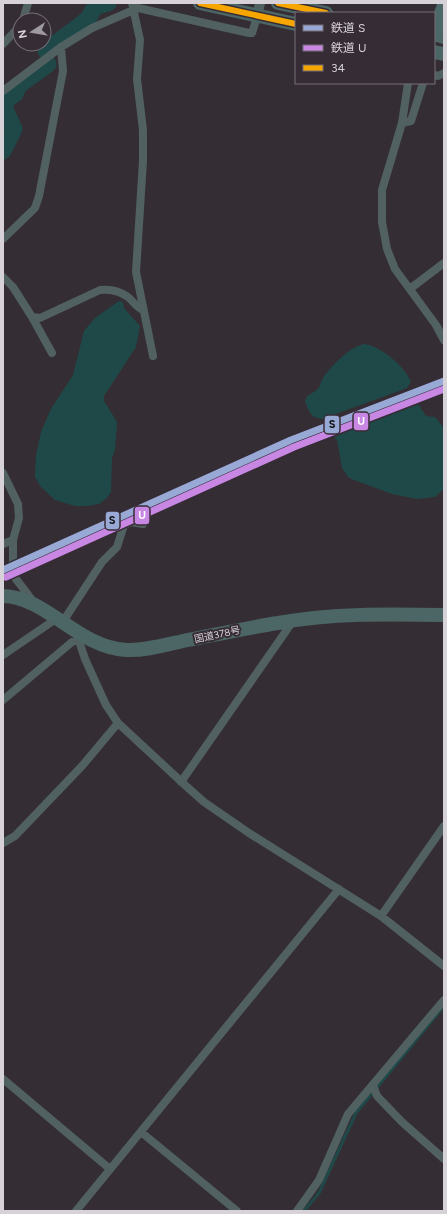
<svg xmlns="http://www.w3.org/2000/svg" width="447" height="1214" font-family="Figtree,'Noto Sans JP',sans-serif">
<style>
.water{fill:#1f4949}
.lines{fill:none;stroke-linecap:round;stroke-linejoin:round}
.stream{stroke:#1f4949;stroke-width:3}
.river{stroke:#1f4949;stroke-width:17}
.minor{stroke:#516061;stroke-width:8}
.tertiary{stroke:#516061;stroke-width:10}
.trunk{stroke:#4c6666;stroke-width:14}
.motorway{stroke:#4d6868;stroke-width:15}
.bus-1-casing{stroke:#362c36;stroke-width:9}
.bus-1{stroke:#f7a600;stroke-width:6}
.rail-1-casing{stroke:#362c36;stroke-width:10}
.rail-2-casing{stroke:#362c36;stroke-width:10}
.rail-1{stroke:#98a9d6;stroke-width:7}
.rail-2{stroke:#c787e3;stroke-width:7}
.labels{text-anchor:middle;stroke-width:4;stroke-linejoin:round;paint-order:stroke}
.street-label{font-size:10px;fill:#d7d1d8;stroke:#362c36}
.line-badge{stroke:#362c36;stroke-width:1.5}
.badge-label{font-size:11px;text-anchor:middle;font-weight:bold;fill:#fff}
.pale-badge-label{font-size:11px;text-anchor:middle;font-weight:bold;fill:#111}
</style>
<rect width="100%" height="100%" fill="#342e34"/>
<path class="water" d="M119,301l4,1 1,6 16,18 -4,21 -32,49v5l13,21 -2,28 -3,8 -1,34 -4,6 -8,6 -12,2h-12l-20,-6 -14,-13 -6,-10 1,-21 5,-24 10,-23 22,-34 11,-44 11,-13z
M365,344c16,3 40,22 46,38l-4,6 -85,31 -8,-2 -4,-4 -5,-11 2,-6c16,-8 10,-9 18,-21 9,-11 25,-29 40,-31z
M407,400l5,3 6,1 8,12 9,1 9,11v61l-9,8 -18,2 -25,-5 -43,-16 -7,-10 -5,-28 -6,-6v-4z"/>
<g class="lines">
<path class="stream" d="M304,1211l15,-18 37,-80 88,-107"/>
<path class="river" d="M46,51l42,-32 7,-12 13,-4
M3,151l11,-22 -9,-20v-6l2,-4 8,-5 4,-9 29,-21"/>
<path class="minor" d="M132,3l8,37 -3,39 6,51v31l-7,111 17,84
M23,20l5,-17
M3,44l17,-18
M434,75l4,1 6,-3
M408,83l-6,40 -20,67v32l5,27 8,20 41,56 8,15
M3,91l58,-44 31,-19 46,-20 111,25h3l5,-16
M402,123l9,-2 12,-38
M3,239l32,-31 4,-12 24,-125 -2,-24
M3,277l10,10 19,30 8,1 60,-28c9,-1 20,1 28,7 5,4 8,10 15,13
M411,288l33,-25
M32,317l20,36
M3,473l15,31 1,14 -6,22v35l22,29
M3,544l10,-4
M62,623l40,-61 15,-15 7,-22 7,-3 12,2
M76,632l9,27 21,46 12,18 68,63 18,16 45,31 132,83 63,50
M3,655l53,-36
M3,700l69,-58 6,-2
M181,782l112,-161
M3,843l12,-7 67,-70 36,-43
M381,916l63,-90
M3,1079l107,90
M373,1085l4,11 25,26 42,37
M141,1132l96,79
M76,1211l263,-322
M297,1211l22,-31 29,-66 96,-114"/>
<path class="tertiary" d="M257,17l3,-14"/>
<path class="trunk" d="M200,3l96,21
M278,3l48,10
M434,34l10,3
M434,52l10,2
M3,596c44,1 74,51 123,54 18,1 39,-5 57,-9 31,-6 63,-13 95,-18 54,-10 111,-9 166,-8"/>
<path class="motorway" d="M434,33l10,-26"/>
<defs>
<path id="bus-1" d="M200,3l96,21
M278,3l48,10"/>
</defs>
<use href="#bus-1" class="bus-1-casing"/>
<use href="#bus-1" class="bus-1"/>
<defs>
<path id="rail-1" d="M3,570l288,-130 153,-59"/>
<path id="rail-2" d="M6,577l288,-130 150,-58"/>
</defs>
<use href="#rail-1" class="rail-1-casing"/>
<use href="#rail-2" class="rail-2-casing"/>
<use href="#rail-1" class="rail-1"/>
<use href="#rail-2" class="rail-2"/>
</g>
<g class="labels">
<g class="street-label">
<text transform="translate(217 634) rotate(-12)" y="4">国道378号</text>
</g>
</g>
<g class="line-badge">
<rect x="353" y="412" width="16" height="19" rx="4" fill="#c787e3"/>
<rect x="324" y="415" width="16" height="19" rx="4" fill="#98a9d6"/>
<rect x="134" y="506" width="16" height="19" rx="4" fill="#c787e3"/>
<rect x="105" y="511" width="15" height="19" rx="4" fill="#98a9d6"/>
</g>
<g class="badge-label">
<text x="361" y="425">U</text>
<text x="142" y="519">U</text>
</g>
<g class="pale-badge-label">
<text x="332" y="428">S</text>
<text x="112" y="524">S</text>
</g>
<rect width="447" height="1214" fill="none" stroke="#d7d1d8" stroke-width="8"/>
<rect x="295" y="12" width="140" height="72" fill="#362c36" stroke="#766e77"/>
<rect x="303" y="25" width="20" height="6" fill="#98a9d6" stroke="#766e77"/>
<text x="331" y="32" font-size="12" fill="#d7d1d8">鉄道 S</text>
<rect x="303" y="45" width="20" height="6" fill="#c787e3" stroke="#766e77"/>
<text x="331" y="52" font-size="12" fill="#d7d1d8">鉄道 U</text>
<rect x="303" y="65" width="20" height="6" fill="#f7a600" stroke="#766e77"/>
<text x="331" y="72" font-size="12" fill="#d7d1d8">34</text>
<g transform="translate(32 32) rotate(258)"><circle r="19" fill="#362c36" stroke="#766e77"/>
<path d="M0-3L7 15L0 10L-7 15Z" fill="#9e989f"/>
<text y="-6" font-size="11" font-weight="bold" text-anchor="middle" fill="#d7d1d8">N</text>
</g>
</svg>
